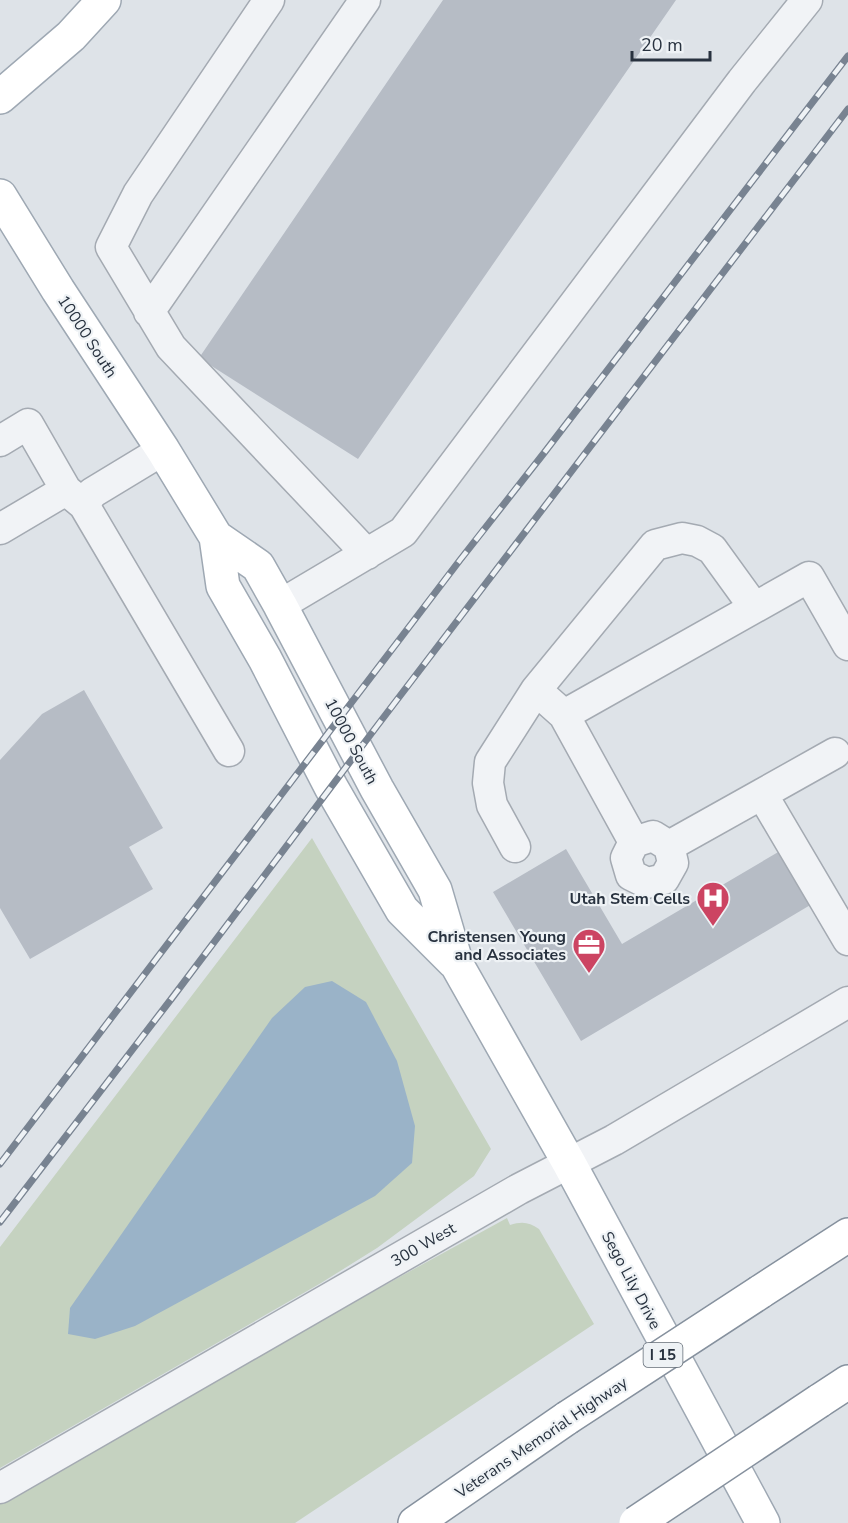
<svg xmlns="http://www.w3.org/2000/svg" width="848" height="1523" font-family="'Nunito Sans',sans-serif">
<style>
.green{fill:#c5d2c0}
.water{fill:#9ab3c8}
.building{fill:#b6bcc5}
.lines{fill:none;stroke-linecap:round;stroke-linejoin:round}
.minor-casing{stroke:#a4aab2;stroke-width:33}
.major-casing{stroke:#9ea8b3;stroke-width:36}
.highway-casing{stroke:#86919e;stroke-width:36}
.minor{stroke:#f1f3f6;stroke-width:30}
.major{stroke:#fff;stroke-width:33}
.highway{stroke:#fff;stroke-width:33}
.rail-casing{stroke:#788391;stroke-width:7}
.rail{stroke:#eef2f5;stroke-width:4.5;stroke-dasharray:14;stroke-linecap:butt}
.highway-bridge-casing{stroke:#86919e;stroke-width:36;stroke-linecap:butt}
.highway-bridge{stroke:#fff;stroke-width:33}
.labels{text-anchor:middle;stroke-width:4.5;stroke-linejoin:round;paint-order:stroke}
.shield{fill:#eef2f5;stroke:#636c76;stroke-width:1.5}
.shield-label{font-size:15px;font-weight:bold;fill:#28323f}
.street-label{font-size:16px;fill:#28323f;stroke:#eef2f5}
.poi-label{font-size:16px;font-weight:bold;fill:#28323f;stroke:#eef2f5;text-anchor:end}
</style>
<rect width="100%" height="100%" fill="#dee3e8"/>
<path class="green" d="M312,838l179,311 -17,27 -97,72 -56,35 -321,185v-221z
M507,1218l3,7c12,-4 19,-3 29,4l55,95 -299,199h-295v-19c167,-99 337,-193 507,-286z"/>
<path class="water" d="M332,981l34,21 31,59 18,65 -3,37 -37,33 -240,130 -40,13 -27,-5 2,-26 202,-290 33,-31z"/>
<path class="building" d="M443,0h233l-318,459 -159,-101z
M84,690l79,138 -34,19 24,42 -123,70 -30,-51v-148l42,-46z
M566,849l56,95 158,-93 32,53 -231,137 -88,-149z"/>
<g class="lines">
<defs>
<path id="minor" d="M269,0l-131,194 -27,53 60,100 196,207
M149,312l216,-312
M0,441l28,-17 38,66 18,15
M163,450l-71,43 -8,12 145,246
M0,529l66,-39
M280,605l123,-73 339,-451 65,-81
M564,715l-28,-25 119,-145 27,-7 15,3 15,8 42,58
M762,794l73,-41
M653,836l16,10 4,17 -9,16 -17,4 -16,-8 -5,-17 8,-16z
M634,842l-70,-127 245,-138 39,68
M669,846l93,-52 86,146
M515,847l-23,-42 -4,-22 2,-21 46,-72
M0,1488l519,-299 95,-49 234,-138"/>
<path id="major" d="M0,97l71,-61 33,-36
M0,196l58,94 105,160 53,87 7,49 42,73 66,128 71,123 52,52
M216,537l42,29 22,39 97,184 58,101 22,75 112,198 194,360"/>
<path id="highway" d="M760,1292l88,-57
M819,1401l29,-19
M415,1523l152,-105"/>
</defs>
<use href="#minor" class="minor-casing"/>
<use href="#major" class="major-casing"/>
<use href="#highway" class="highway-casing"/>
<use href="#minor" class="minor"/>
<use href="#major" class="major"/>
<use href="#highway" class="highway"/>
<defs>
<path id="rail" d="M0,1164l460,-604 84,-107 304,-397
M0,1222l172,-224 205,-272 471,-617"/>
</defs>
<use href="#rail" class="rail-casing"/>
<use href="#rail" class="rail"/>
<defs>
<path id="highway-bridge" d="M567,1418l193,-126
M636,1523l183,-122"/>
</defs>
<use href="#highway-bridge" class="highway-bridge-casing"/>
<use href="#highway-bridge" class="highway-bridge"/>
</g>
<defs>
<symbol id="hospital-pin" viewBox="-11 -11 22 30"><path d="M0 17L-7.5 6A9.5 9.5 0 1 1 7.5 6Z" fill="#cc4462" stroke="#eef2f5"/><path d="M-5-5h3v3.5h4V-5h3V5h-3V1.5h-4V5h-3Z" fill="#fff"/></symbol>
<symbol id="office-pin" viewBox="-11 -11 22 30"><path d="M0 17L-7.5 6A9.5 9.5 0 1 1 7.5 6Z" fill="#cc4462" stroke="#eef2f5"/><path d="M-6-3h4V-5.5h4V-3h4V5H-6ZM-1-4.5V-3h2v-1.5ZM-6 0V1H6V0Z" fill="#fff"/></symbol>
</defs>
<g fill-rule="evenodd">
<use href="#hospital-pin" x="694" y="879" width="38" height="52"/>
<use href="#office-pin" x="570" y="926" width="38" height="52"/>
</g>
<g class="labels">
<rect class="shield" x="643.5" y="1343" width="39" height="24" rx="4.5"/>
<g class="shield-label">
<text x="663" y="1360">I 15</text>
</g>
<g class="street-label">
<text transform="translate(88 336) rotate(57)" y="6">10000 South</text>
<text transform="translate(352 741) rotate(62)" y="6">10000 South</text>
<text transform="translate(423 1244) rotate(-30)" y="6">300 West</text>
<text transform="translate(632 1280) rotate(62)" y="6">Sego Lily Drive</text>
<text transform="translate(541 1437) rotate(-34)" y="6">Veterans Memorial Highway</text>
</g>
<g class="poi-label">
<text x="690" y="904">Utah Stem Cells</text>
<text x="566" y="942">Christensen Young<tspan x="566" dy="18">and Associates</tspan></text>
</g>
</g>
<path d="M632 51v9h78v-9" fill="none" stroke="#28323f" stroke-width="3"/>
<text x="641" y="51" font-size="18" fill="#28323f" stroke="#eef2f5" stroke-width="4.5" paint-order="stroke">20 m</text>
</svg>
